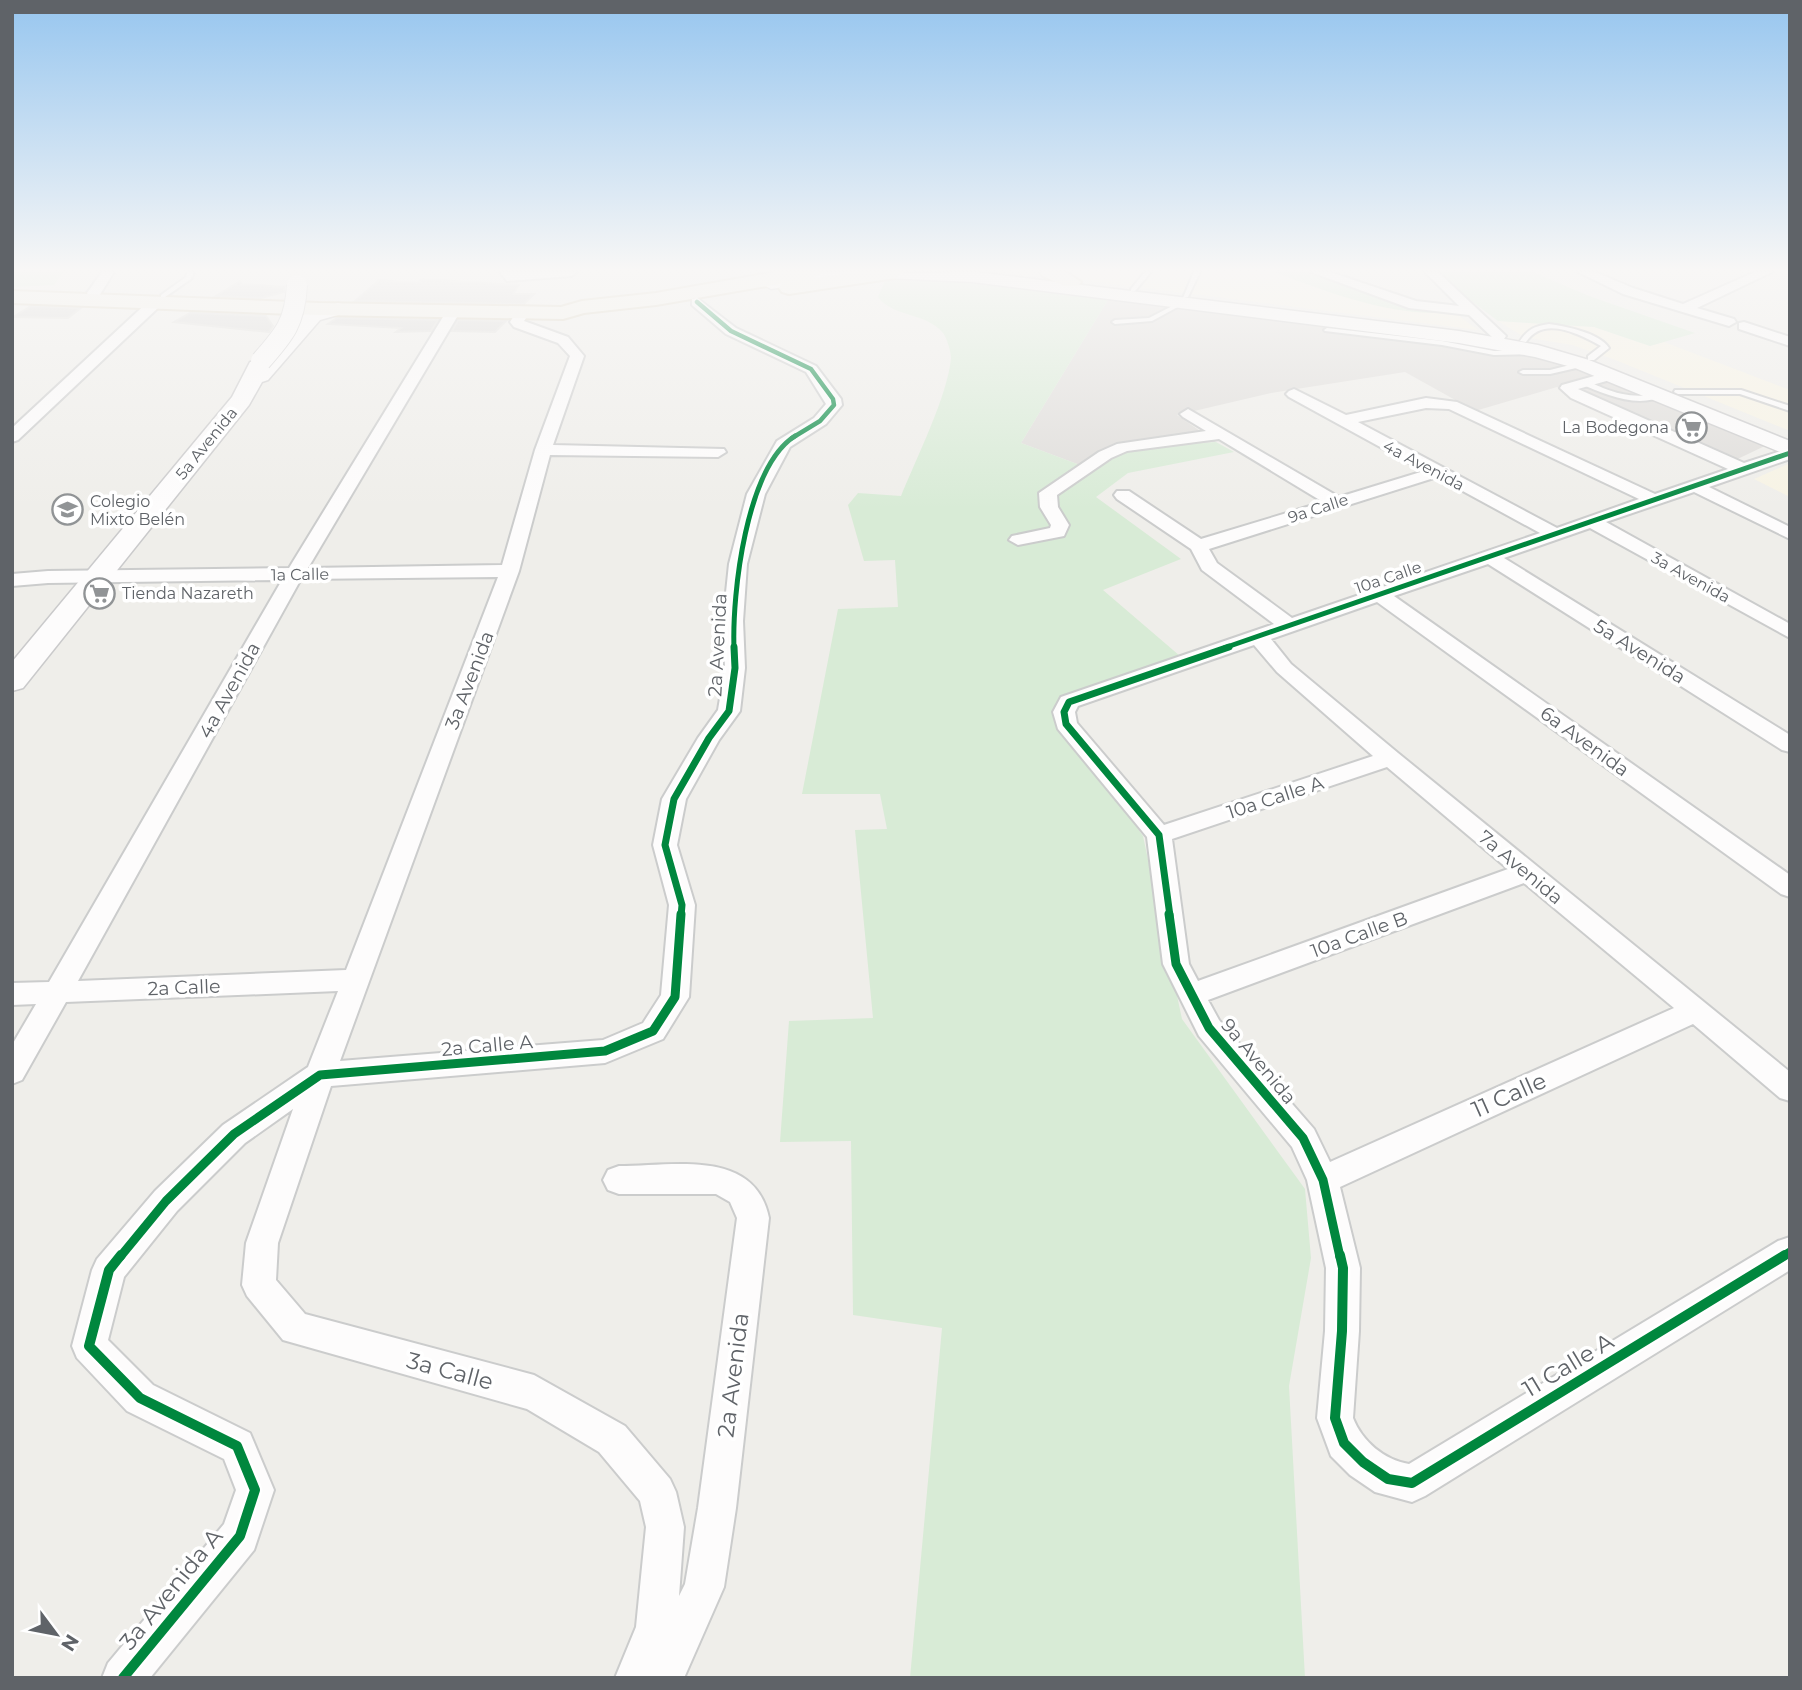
<svg xmlns="http://www.w3.org/2000/svg" width="1802" height="1690" font-family="Montserrat,sans-serif">
<style>
.commercial{fill:#f7f3e4}
.industrial{fill:#dfddda}
.green{fill:#d8ebd6}
.building{fill:#d6d5d3;stroke:#deddd9;stroke-width:2}
.lines{fill:none;stroke-linecap:round;stroke-linejoin:round}
.lane-casing{stroke:#cbcccc;stroke-width:4}
.street-casing{stroke:#cbcccc;stroke-width:4}
.secondary-casing{stroke:#cacacb;stroke-width:3}
.primary-casing{stroke:#d7ceb8;stroke-width:4}
.lane{fill:#fdfcfc;fill-rule:evenodd}
.street{fill:#fdfcfc;fill-rule:evenodd}
.secondary{fill:#fdfcfc;fill-rule:evenodd}
.primary{fill:#f4f2e9;fill-rule:evenodd}
.secondary-bridge-casing{stroke:#cacacb;stroke-width:22;stroke-linecap:butt}
.secondary-bridge{stroke:#fdfcfc;stroke-width:20}
.cycleway-far4-casing{stroke:#fff;stroke-width:7}
.cycleway-far3-casing{stroke:#fff;stroke-width:9}
.cycleway-far2-casing{stroke:#fff;stroke-width:11}
.cycleway-far1-casing{stroke:#fff;stroke-width:13}
.cycleway-casing{stroke:#fff;stroke-width:15}
.cycleway-far4{stroke:#00873e;stroke-width:4.5}
.cycleway-far3{stroke:#00873e;stroke-width:5}
.cycleway-far2{stroke:#00873e;stroke-width:7}
.cycleway-far1{stroke:#00873e;stroke-width:9}
.cycleway{stroke:#00873e;stroke-width:10}
.labels{text-anchor:middle;stroke-width:7;stroke-linejoin:round;paint-order:stroke}
.far-poi-label{font-size:16px;fill:#5f6368;stroke:#fff;text-anchor:start}
.far-street-label{font-size:16px;fill:#5f6368;stroke:#fff}
.street-label{font-size:19px;fill:#5f6368;stroke:#fff}
.near-street-label{font-size:23px;fill:#5f6368;stroke:#fff}
</style>
<rect width="100%" height="100%" fill="#efeeea"/>
<path class="commercial" d="M1075,272h199l19,7 161,33 24,18 -411,-52z
M1498,321l96,6 56,19 14,-4 126,48v41l-177,-72 -41,-14 -48,-8z
M1790,464v33l-36,-18 34,-15z"/>
<path class="industrial" d="M1109,298l428,58 37,10 195,78 -42,20 -170,-77 -82,24 -70,-39 -134,21 -94,22 39,27 -73,4 -55,22 -67,-25z"/>
<path class="green" d="M12,272h51l-9,13 -42,2z
M1274,272h47l93,32 40,8c-60,6 -124,-19 -180,-40z
M1437,272h96l56,24 106,37 -45,13 -56,-19 -96,-6 -53,-40z
M920,278h36l153,20 -88,145 67,25 55,-22 73,-4 18,10 -106,21 -32,24 85,62 -78,31 84,72 -131,49 87,125 39,183 123,170 6,69 -22,128 16,292h-395l32,-350 -89,-13 -2,-174 -71,1 9,-121 84,-3 -18,-188 32,-1 -7,-35h-78l36,-185 60,-2 -3,-47 -31,1 -16,-56 10,-12 43,3c15,-37 47,-101 50,-138 0,-6 -4,-20 -8,-25 -17,-21 -49,-15 -65,-36l7,-17z"/>
<path class="building" d="M422,279l97,6 -6,9h21l-10,10 -169,-3 24,-21 39,3z
M240,281l2,3 42,3v5l-23,6 -45,-2z
M31,306l50,2 -13,10 -55,-1z
M190,313l76,3 7,10 -4,6 -95,-10z
M337,318l101,2 -7,11 -35,1 5,-4 -73,-4z
M458,320l48,1 -11,11 -43,-1z"/>
<g class="lines">
<defs>
<path id="lane" d="M188,272h6l-3,7 -26,18h-4v-2l25,-18z
M1145,272h6l-16,19h-4v-2z
M1194,272h6l-12,25 -5,1z
M1180,302l5,1 -33,18 -37,3 -3,-2 3,-2 34,-2z
M1549,324c16,2 51,9 60,24l-15,12h-6v-4l13,-10c-22,-12 -57,-31 -75,-4l-6,-1c8,-12 15,-15 29,-17z
M1327,328l115,13 52,10 37,-1 4,2 -4,2 -37,1 -52,-10 -117,-14 -1,-1z
M1582,362l4,2 -1,2 -35,8h-27l-4,-2 4,-2h27z
M1581,380c8,1 15,5 22,8 20,8 37,10 58,5l4,2c-27,14 -58,0 -84,-11z
M1675,390h66l49,16v5l-50,-17h-62l-4,-2z"/>
<path id="street" d="M102,272h12l-15,24h-10l-2,-3z
M500,272h77l-6,4 -64,5z
M1311,272h19l86,29 43,5 -34,-34h13l68,64 -2,3h-10l-25,-24 -60,-7z
M1578,272h17l38,16 50,16 72,-32h17l-75,36 37,11 2,3 -7,4 -106,-32z
M156,298l7,4 -2,3 -143,135 -6,2v-14l139,-129z
M697,298l39,30 80,38 25,33 1,6 -16,19 -36,23 -25,47 -18,70 -4,57 2,47 -5,43 -21,29 -33,59 -9,46 18,60 -6,92 -26,42 -58,24 -274,23 -53,157 -2,37 29,34 229,61 91,51 45,53 6,13 8,35 -5,69 6,-12 13,-76 39,-290 -7,-16 -14,-8h-97l-11,-4 -5,-10 5,-10 11,-4c54,0 136,-18 150,52l-33,290 -12,79 -40,91h-69l21,-51 10,-100 -6,-26 -41,-49 -72,-43 -244,-69 -36,-44 -5,-11 4,-42 47,-134 -48,34 -68,68 -53,66 -16,63 45,45 97,48 24,57 -20,60 -104,128h-48l6,-15 116,-139 12,-34 -12,-31 -97,-48 -50,-53 -5,-12 20,-76 5,-11 58,-68 68,-66 85,-58 30,-76 -272,11 -44,78 -10,4v-39l24,-41 -24,1v-22l37,-1 233,-402 -234,3 -36,3v-12l36,-3 241,-3 157,-256 7,-4 7,4 -152,256 194,-3 33,-115 35,-94 -12,-13 -44,-16 -4,-5 7,-11h10l2,3 -5,7 44,16 16,19 -31,89 171,4 2,3 -8,5 -168,-2 -31,116 -179,490 263,-21 40,-17 18,-28 8,-90 -16,-60 9,-46 36,-61 20,-28 7,-42 -2,-47 6,-57 18,-70 30,-53 37,-23 12,-14 -20,-32 -80,-38 -34,-29v-6zM498,577l-152,393 -268,11 223,-402z
M1744,322l46,15v9l-51,-17v-6z
M1612,371l7,4 -2,3 -39,11 166,74 46,-15v11l-81,28 81,40v12l-96,-47 -88,30 184,102v14l-200,-110 -86,30 286,177v17l-8,-2 -294,-186 -94,32 396,279v22l-9,-3 -404,-292 -106,37 20,25 107,89 392,319v29l-10,-3 -87,-74 -353,163 20,81 -1,63 -6,87c9,23 31,42 56,46l369,-223 12,-4v33l-365,226 -13,6 -37,-10 -25,-17 -19,-19 -14,-38 8,-87 1,-63 -19,-88 -15,-33 -93,-111 -36,-72 -16,-127 -89,-108 -5,-17 8,-15 213,-73 -72,-54 -11,-21 -74,-50 -3,-4 3,-4h12l72,48 122,-37 -104,-63 -92,12 -16,7 -54,37 1,12 11,18 -5,11 -46,9 -9,-5 3,-4 38,-8 1,-3 -11,-18 -1,-14 60,-41 18,-8 89,-13 -23,-14 -3,-3 8,-5 151,88 85,-26 -135,-74 -3,-3 3,-3 5,-2 52,26 80,-17 31,4 198,92 73,-25 -157,-71 -11,-10 2,-3zM1426,408l23,1 190,90 -82,29 -199,-106zM1437,477l103,56 -248,85 -75,-55 -8,-14zM1254,645l23,27 96,84 -209,69 -87,-102 -2,-11 3,-6zM1387,767l121,102 -310,112 -9,-17 -17,-125zM1524,883l150,125 -344,154 -16,-33 -95,-109 -11,-20z"/>
<path id="secondary" d="M812,272h44l-9,5 -76,12 -9,-5 9,-5z
M976,272l483,59 79,14 51,15 201,81v15l-215,-88 -40,-11 -76,-14 -487,-61 -85,-4 -9,-5z
M338,303l7,2 3,4 -3,4 -25,7 -52,60 -6,2 -13,23 -226,283 -11,3v-29l220,-265 18,-35 13,-1 43,-49z"/>
<path id="primary" d="M775,272h49l-10,6 -158,27 -72,8 -21,6 -244,-4 -307,-12v-12l307,12 242,4 21,-6 74,-8z
M855,272h50l-10,6 -106,16 -7,-2 -3,-4 3,-4 7,-2z
M1040,272h26l15,10 -3,4h-14l-21,-10z"/>
</defs>
<use href="#lane" class="lane-casing"/>
<use href="#street" class="street-casing"/>
<use href="#secondary" class="secondary-casing"/>
<use href="#primary" class="primary-casing"/>
<use href="#lane" class="lane"/>
<use href="#street" class="street"/>
<use href="#secondary" class="secondary"/>
<use href="#primary" class="primary"/>
<defs>
<path id="secondary-bridge" d="M261,361c24,-27 34,-39 36,-76"/>
</defs>
<use href="#secondary-bridge" class="secondary-bridge-casing"/>
<use href="#secondary-bridge" class="secondary-bridge"/>
<defs>
<path id="cycleway-far4" d="M697,302l34,29 80,38 22,30 1,6 -14,16 -28,17"/>
<path id="cycleway-far3" d="M734,648c-2,-54 12,-181 61,-212
M1224,648l566,-195"/>
<path id="cycleway-far2" d="M681,916l1,-11 -17,-60 9,-46 35,-61 20,-27 6,-43 -1,-21
M1170,916l-11,-81 -93,-111 -2,-12 5,-10 160,-55"/>
<path id="cycleway-far1" d="M1169,914l7,50 33,64 94,110 20,42 17,77
M120,1257l46,-56 68,-67 86,-59 285,-24 48,-20 22,-34 6,-83
M1782,1257l8,-5"/>
<path id="cycleway" d="M121,1255l-12,15 -20,76 51,52 97,48 18,44 -15,46 -117,142
M1340,1255l3,13 -1,63 -7,87 9,25 19,19 25,17 24,4 373,-228"/>
</defs>
<use href="#cycleway-far4" class="cycleway-far4-casing"/>
<use href="#cycleway-far3" class="cycleway-far3-casing"/>
<use href="#cycleway-far2" class="cycleway-far2-casing"/>
<use href="#cycleway-far1" class="cycleway-far1-casing"/>
<use href="#cycleway" class="cycleway-casing"/>
<use href="#cycleway-far4" class="cycleway-far4"/>
<use href="#cycleway-far3" class="cycleway-far3"/>
<use href="#cycleway-far2" class="cycleway-far2"/>
<use href="#cycleway-far1" class="cycleway-far1"/>
<use href="#cycleway" class="cycleway"/>
</g>
<linearGradient id="sky" x2="0" y2="1"><stop stop-color="#97c6ef"/><stop offset="0.53" stop-color="#f8f7f6"/><stop offset="1" stop-color="#f8f7f6" stop-opacity="0"/></linearGradient>
<rect width="1802" height="509" fill="url(#sky)"/>
<defs>
<symbol id="supermarket-ring" viewBox="-11 -11 22 22"><circle r="9.5" fill="#fff" stroke="#919496" stroke-width="1.5"/><path d="M-6-5.5h2.5l.6 2H6L4.5 2H-2.5L-4.4-4H-6ZM-1.5 3.2a1.3 1.3 0 1 0 .1 0ZM3 3.2a1.3 1.3 0 1 0 .1 0Z" fill="#919496"/></symbol>
<symbol id="school-ring" viewBox="-11 -11 22 22"><circle r="9.5" fill="#fff" stroke="#919496" stroke-width="1.5"/><path d="M0-5L7-2L0 1L-7-2ZM-4 1L0 2.5L4 1V4Q0 6-4 4Z" fill="#919496"/></symbol>
</defs>
<g fill-rule="evenodd">
<use href="#supermarket-ring" x="1674" y="410" width="35" height="35"/>
<use href="#school-ring" x="50" y="492" width="35" height="35"/>
<use href="#supermarket-ring" x="82" y="576" width="35" height="35"/>
</g>
<g class="labels">
<g class="far-poi-label">
<text x="1669" y="433" text-anchor="end">La Bodegona</text>
<text x="90" y="507">Colegio<tspan x="90" dy="18">Mixto Belén</tspan></text>
<text x="122" y="599">Tienda Nazareth</text>
</g>
<g class="far-street-label">
<text transform="translate(206 443) rotate(-51)" y="6">5a Avenida</text>
<text transform="translate(1424 465) rotate(28)" y="6">4a Avenida</text>
<text transform="translate(1318 508) rotate(-18)" y="6">9a Calle</text>
<text transform="translate(300 574) rotate(-1)" y="6">1a Calle</text>
<text transform="translate(1388 577) rotate(-19)" y="6">10a Calle</text>
<text transform="translate(1691 577) rotate(29)" y="6">3a Avenida</text>
</g>
<g class="street-label">
<text transform="translate(717 645) rotate(-87)" y="7">2a Avenida</text>
<text transform="translate(1640 651) rotate(32)" y="7">5a Avenida</text>
<text transform="translate(469 680) rotate(-69)" y="7">3a Avenida</text>
<text transform="translate(229 690) rotate(-61)" y="7">4a Avenida</text>
<text transform="translate(1585 741) rotate(36)" y="7">6a Avenida</text>
<text transform="translate(1275 797) rotate(-18)" y="7">10a Calle A</text>
<text transform="translate(1521 867) rotate(40)" y="7">7a Avenida</text>
<text transform="translate(1359 934) rotate(-20)" y="7">10a Calle B</text>
<text transform="translate(184 987) rotate(-2)" y="7">2a Calle</text>
<text transform="translate(487 1045) rotate(-5)" y="7">2a Calle A</text>
<text transform="translate(1259 1061) rotate(50)" y="7">9a Avenida</text>
</g>
<g class="near-street-label">
<text transform="translate(1509 1095) rotate(-24)" y="8">11 Calle</text>
<text transform="translate(1568 1365) rotate(-31)" y="8">11 Calle A</text>
<text transform="translate(450 1371) rotate(15)" y="8">3a Calle</text>
<text transform="translate(733 1375) rotate(-83)" y="8">2a Avenida</text>
<text transform="translate(171 1589) rotate(-51)" y="8">3a Avenida A</text>
</g>
</g>
<rect width="1802" height="1690" fill="none" stroke="#5f6368" stroke-width="28"/>
<g transform="translate(56 1634) rotate(122)" stroke="#ffffff" stroke-width="5" paint-order="stroke">
<path d="M0-5L12 26L0 18L-12 26Z" fill="#5f6368"/>
<text y="-10" font-size="19" font-weight="bold" text-anchor="middle" fill="#5f6368">N</text>
</g>
</svg>
